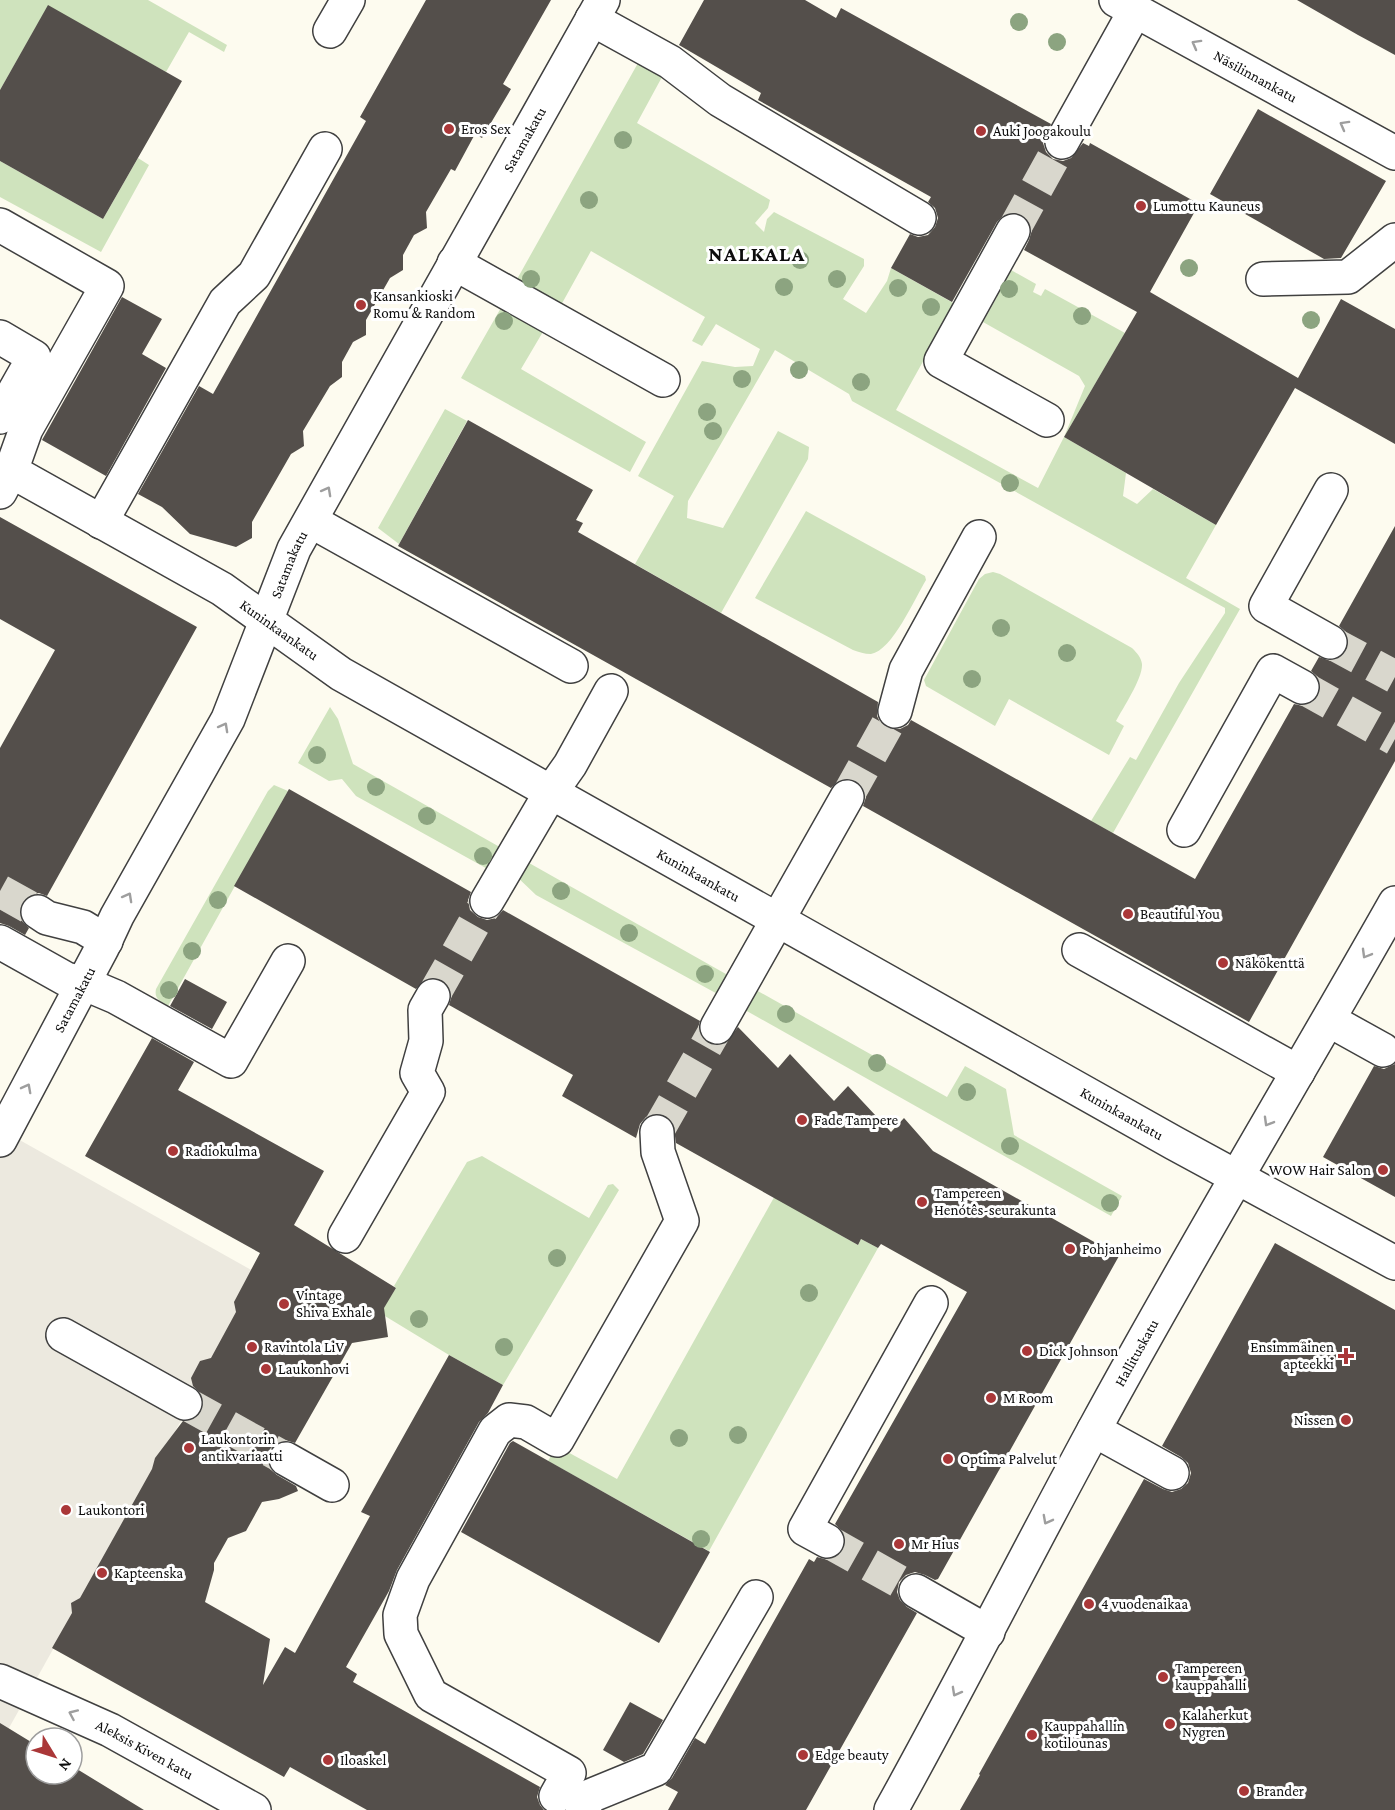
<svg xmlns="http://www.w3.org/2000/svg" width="1395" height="1810" font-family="'Crimson Pro',serif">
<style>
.green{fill:#cfe3bd}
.plaza{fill:#ece9df}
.building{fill:#544f4b}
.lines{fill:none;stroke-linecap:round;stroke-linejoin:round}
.minor-tunnel{stroke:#d9d7cd;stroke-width:33;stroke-dasharray:33 16;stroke-linecap:butt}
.minor-casing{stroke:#404040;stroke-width:36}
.minor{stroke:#fff;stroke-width:33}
.tree{fill:#8ca480}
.oneway{stroke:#9e9e9e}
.poi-dot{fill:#aa3738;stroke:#fff;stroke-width:2}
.labels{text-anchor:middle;stroke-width:6;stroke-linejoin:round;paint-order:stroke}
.street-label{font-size:15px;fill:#0d0d0d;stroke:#fff}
.poi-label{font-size:15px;fill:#0d0d0d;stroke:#fff;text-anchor:start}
.district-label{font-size:21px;font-weight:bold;letter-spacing:1.5px;fill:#0d0d0d;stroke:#fff}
</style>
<rect width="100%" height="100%" fill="#fdfbef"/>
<path class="green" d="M0,0h148l79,45 -3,7 -35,-20 -23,40 -118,-66 -48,84z
M638,63l24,14 -25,46 133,77 -2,8 -13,15 9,9 3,-13 7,-7 90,47v7l-21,33 23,14 21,-32 4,-13 64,36 -59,106 142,78 26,-51 21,-51 -6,-10 -96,-54 14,-25 -8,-6 15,-25 32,18 -3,8 8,4 4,-7 80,44 -61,104 62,36 -3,23 14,8 16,-15 63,36 -30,53 54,31 -127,224 -22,-12 39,-64 6,3 43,-77 46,-70v-5l-373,-207 -3,-7 -74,-44 -87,151 -1,17 36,10 55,-97 31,16 -1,12 -87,154 -86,-49 39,-68 -36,-20 64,-115 33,6 18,-1 7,-17 -44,-25 -14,22 -10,-5 13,-24 -114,-66 -31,56 -44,-26z
M138,158l11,7 -48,87 -101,-55v-36l103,58z
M502,306l42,24 -23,39 125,73 -16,30 -169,-94z
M445,409l22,12 -68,123 -21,-16z
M806,511l119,65 1,4c-11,18 -34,71 -55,74 -7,0 -12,-2 -18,-4l-98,-52z
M993,572l7,2 132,74c5,5 9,9 10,16 1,14 -19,44 -26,57l8,5 -15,29 -100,-56 -14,27 -69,-40 -2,-6 55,-101 6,-5z
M330,707l8,12 15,45 152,86 -12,22 -137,-76 -14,-17 -13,2 -31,-18z
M274,785l14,6 -120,215c-8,-5 -14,-7 -12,-17l112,-198z
M522,859l211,119 -10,19 -187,-102 -22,-21z
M756,990l191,107 18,-31 41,23 8,46 108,61 -11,20 -366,-206z
M482,1156l107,62 19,-33 5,-1 6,6 -116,195 -54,-30 -69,-42 16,-25 -2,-2 73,-124z
M777,1192l58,40 23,13 3,-6 17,9 -169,303 -161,-90 4,-7 12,-4 53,29z"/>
<path class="plaza" d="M0,1129l262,147 -262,468z"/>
<path class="building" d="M426,0h125l-48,84 8,5 -29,49 -7,-4 -20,37 -4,-2 -25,43 1,16 -13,7 -11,20v15l-13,8 -24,42v15l-13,7 -11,20v15l-12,9 -27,45 1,15 -13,8 -39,68v16l-16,9 -46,-13 -28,-27 -24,-13 61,-108 14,8 153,-273 -6,-4z
M704,0h101l31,18 5,-10 210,116 -8,19 3,9 7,7 10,2 8,-3 12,-15 6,3 1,-3 109,61 -49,88 148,86 43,-79 54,30v115l-100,-56 -79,137 -152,-88 73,-125 -113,-62 5,-10 3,-10 -3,-9 -7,-7 -9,-2 -9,3 -7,7 -45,80 -61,-34 19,-34 8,3 10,-2 7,-8 3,-9 -3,-10 -7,-6 3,-5 -173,-97 3,-7 -82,-48z
M1297,0h98v55l-37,-20z
M48,5l134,76 -79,138 -103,-58v-71z
M1258,109l128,72 -45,77 -17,1 -114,-65z
M122,297l40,22 -20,35 24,14 -60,108 -64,-36z
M468,420l125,70 -17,30 7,3 -5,9 300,170 -1,14 4,8 9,5h10l8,-4 3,-5 284,159 99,-175 9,2 8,-3 7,-6 3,-11 -3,-9 -7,-6 8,-14 12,4 8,-3 7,-6 3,-11 -3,-9 -7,-6 56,-100v235l-146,261 -386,-216 3,-9 -3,-9 -7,-8 -9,-2 -9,3 -7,7 -433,-242z
M0,517l197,110 -150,269 -8,-3 -9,2 -8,7 -3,8 2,10 8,8 -4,7 -16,-9 -9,-3v-175l55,-98 -55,-31z
M289,789l182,103 -3,8 2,10 8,7 9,3 9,-2 7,-8 197,111 -2,7 3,8 7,8 9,2 9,-3 12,-16 40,41 12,-14 44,47 14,-15 43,46 13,-14 29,33 186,105 -181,323 -3,1 -10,-5 -10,-3 -9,3 -7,7 -2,10 3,8 7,7 10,6 -111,197h-138l10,-18 -13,-7 7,-7 23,-40 10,6 104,-185 5,3 3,-5 11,3 9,-3 6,-7 3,-9 -3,-9 -8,-8 132,-232 -86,-48 -3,4 -17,-9 -3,6 -182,-102 -3,-21 -8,-7 -10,-2 -9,4 -6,7 -4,14 -74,-42 11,-21 -124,-70 3,-10 -3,-8 -6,-7 -9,-3 -10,3 -8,9 -182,-103z
M185,979l42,23 -15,27 -42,-23z
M152,1038l42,24 -16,28 146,81 -30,54 102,63 -12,20 4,29 -36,6 -57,100 -10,-3 -9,3 -6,6 -3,10 3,10 7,6 19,11 2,5 -19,8 -17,3 -16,29 -18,7 -14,25v7l-9,32 65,37 -7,46 22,-38 10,6 75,-137 -9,-4 88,-157 54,30 -15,28 -9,9 -82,148 -8,21 -43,76 11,7 -4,8 187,105 -3,10 3,8 4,5h-177l-77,-43 -6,10 -232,-129 20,-35 -1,-10 9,-5 72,-129 3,-11 28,-37 11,-2 8,-7 2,-9 -3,-9 -8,-8 -2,-8 9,-17 11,-3 25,-46 -2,-10 26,-49 -175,-97z
M1395,1064v133l-72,-40 51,-91 10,3z
M1275,1243l120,67v500h-435l20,-35 -1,-1 165,-295 19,10 9,3 9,-3 7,-6 3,-10 -3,-10 -7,-6 -19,-11z
M513,1441l197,111 -51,91 -198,-111 49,-89z
M630,1702l33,18 -20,34 -19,8 -21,-12z
M0,1723l36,22v29h36v-8l72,44h-144z"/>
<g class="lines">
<path class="minor-tunnel" d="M1013,231l49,-89
M1330,642l65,35
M1302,687l93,52
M847,797l48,-86
M0,891l38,21
M433,996l54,-95
M657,1132l60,-105
M185,1403l101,56
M827,1541l89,50"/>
<defs>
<g id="minor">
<path id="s1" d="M1116,0l279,153"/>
<path d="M592,19l78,43 50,38 199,118"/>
<path d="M330,31l18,-31"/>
<path d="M1062,142l73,-131"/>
<path d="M0,225l107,61 -81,143 -15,42 -11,21"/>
<path d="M1013,231l-72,130 106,59"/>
<path d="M454,263l209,117"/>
<path d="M1263,279l85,-2 47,-37"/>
<path d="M0,337l34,20 -34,60"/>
<path id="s2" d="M11,471l211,118 119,85 833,469 221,120"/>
<path d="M311,521l260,145"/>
<path d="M101,522l124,-220 29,-27 71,-126"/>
<path d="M1330,642l-64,-36 65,-116"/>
<path d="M895,711l11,-41 73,-133"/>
<path d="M1184,830l89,-159 29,16"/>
<path d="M487,901l64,-109 19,-27 41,-74"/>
<path d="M38,912l9,6 36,9 23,14"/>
<path d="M0,942l66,37 17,4 33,14 115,64 57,-100"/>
<path d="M1079,950l219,122"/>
<path d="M1329,1020l54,30"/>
<path d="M717,1027l130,-230"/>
<path id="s3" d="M0,1140l102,-192 15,-32 111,-197 66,-170 309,-549"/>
<path d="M345,1236l83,-144 -11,-19 9,-32 -1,-31 8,-14"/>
<path d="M63,1335l122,68"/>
<path d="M1094,1430l78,43"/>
<path d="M286,1459l46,26"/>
<path d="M827,1541l-22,-12 126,-226"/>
<path d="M916,1591l72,41"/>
<path id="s4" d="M0,1681l110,49 144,80"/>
<path d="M556,1796l13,-23 -138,-78 -30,-61 -1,-19 13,-36 82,-148 14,-11 17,2 31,18 125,-219 -24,-69 -1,-20"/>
<path d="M582,1810l8,-14 66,-27 100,-172"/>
<path id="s5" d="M891,1810c70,-126 135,-255 204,-382 96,-177 201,-350 300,-525"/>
</g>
</defs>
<use href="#minor" class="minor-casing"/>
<use href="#minor" class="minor"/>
</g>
<g class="tree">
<circle cx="1019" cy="22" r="9"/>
<circle cx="1057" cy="42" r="9"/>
<circle cx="623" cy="140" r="9"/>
<circle cx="589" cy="200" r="9"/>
<circle cx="800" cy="260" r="9"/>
<circle cx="1189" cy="268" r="9"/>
<circle cx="531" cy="279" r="9"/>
<circle cx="837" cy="279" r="9"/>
<circle cx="784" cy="287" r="9"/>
<circle cx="898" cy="288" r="9"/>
<circle cx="1009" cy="289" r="9"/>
<circle cx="931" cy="307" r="9"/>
<circle cx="1082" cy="316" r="9"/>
<circle cx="1311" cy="320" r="9"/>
<circle cx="504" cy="321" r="9"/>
<circle cx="799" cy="370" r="9"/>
<circle cx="742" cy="379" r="9"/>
<circle cx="861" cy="382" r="9"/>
<circle cx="707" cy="412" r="9"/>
<circle cx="713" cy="431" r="9"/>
<circle cx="1010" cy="483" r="9"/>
<circle cx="1001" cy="628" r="9"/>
<circle cx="1067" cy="653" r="9"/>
<circle cx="972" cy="679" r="9"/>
<circle cx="317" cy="755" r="9"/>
<circle cx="376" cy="787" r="9"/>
<circle cx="427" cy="816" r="9"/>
<circle cx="483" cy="856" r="9"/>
<circle cx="561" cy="891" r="9"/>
<circle cx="218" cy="900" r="9"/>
<circle cx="629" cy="933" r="9"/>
<circle cx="192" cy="951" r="9"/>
<circle cx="705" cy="974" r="9"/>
<circle cx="169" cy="990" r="9"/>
<circle cx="786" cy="1014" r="9"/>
<circle cx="877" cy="1063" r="9"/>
<circle cx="967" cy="1092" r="9"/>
<circle cx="1010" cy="1146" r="9"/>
<circle cx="1110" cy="1203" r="9"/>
<circle cx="557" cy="1258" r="9"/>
<circle cx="809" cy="1293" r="9"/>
<circle cx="419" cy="1319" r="9"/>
<circle cx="504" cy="1347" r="9"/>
<circle cx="738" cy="1435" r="9"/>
<circle cx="679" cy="1438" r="9"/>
<circle cx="701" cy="1539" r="9"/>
</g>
<defs><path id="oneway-chevron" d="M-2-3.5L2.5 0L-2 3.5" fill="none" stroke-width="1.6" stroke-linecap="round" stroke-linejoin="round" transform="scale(1.5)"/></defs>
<g class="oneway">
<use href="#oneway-chevron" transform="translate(1196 44) rotate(-151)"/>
<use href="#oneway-chevron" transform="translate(1344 125) rotate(-151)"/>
<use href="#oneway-chevron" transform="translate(327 491) rotate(-61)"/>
<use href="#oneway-chevron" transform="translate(224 727) rotate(-61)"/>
<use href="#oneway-chevron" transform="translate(128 897) rotate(-61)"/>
<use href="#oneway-chevron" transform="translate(1366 954) rotate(120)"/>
<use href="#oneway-chevron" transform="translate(27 1088) rotate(-62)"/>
<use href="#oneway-chevron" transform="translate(1268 1122) rotate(120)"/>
<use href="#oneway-chevron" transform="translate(1047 1520) rotate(118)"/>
<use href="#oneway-chevron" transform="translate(956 1692) rotate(119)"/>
<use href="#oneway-chevron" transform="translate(73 1714) rotate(-156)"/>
</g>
<g class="poi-dot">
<circle cx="449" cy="129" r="6"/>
<circle cx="981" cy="131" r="6"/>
<circle cx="1141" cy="206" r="6"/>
<circle cx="361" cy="305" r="6"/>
<circle cx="1128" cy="914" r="6"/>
<circle cx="1223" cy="963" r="6"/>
<circle cx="802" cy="1120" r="6"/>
<circle cx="173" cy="1151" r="6"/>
<circle cx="1383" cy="1170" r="6"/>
<circle cx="922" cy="1202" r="6"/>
<circle cx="1070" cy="1249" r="6"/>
<circle cx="284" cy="1304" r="6"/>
<circle cx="252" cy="1347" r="6"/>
<circle cx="1027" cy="1351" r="6"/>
<path d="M1343 1347h6v6h6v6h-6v6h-6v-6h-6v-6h6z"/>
<circle cx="266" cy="1369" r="6"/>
<circle cx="991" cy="1398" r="6"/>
<circle cx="1346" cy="1420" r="6"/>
<circle cx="189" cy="1448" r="6"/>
<circle cx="948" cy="1459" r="6"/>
<circle cx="66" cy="1510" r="6"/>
<circle cx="899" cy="1544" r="6"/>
<circle cx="102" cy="1573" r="6"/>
<circle cx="1089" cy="1604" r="6"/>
<circle cx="1163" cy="1677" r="6"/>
<circle cx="1170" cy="1724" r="6"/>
<circle cx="1032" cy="1735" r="6"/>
<circle cx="803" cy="1755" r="6"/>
<circle cx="328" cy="1760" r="6"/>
<circle cx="1244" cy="1791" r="6"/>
</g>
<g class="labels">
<g class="street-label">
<text dy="5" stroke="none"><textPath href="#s1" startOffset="159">Näsilinnankatu</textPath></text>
<text dy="5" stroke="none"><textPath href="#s3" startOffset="1131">Satamakatu</textPath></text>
<text dy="5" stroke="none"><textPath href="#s3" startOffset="645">Satamakatu</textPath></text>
<text dy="5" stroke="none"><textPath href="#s2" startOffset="312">Kuninkaankatu</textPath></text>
<text dy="5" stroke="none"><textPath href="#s2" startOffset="798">Kuninkaankatu</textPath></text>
<text dy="5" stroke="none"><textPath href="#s3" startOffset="159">Satamakatu</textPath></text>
<text dy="5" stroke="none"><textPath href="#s2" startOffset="1284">Kuninkaankatu</textPath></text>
<text dy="5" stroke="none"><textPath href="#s5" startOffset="519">Hallituskatu</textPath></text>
<text dy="5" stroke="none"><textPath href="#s4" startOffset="160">Aleksis Kiven katu</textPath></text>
</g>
<g class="poi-label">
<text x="461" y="134">Eros Sex</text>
<text x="993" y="136">Auki Joogakoulu</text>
<text x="1153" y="211">Lumottu Kauneus</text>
<text x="373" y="301">Kansankioski<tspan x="373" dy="17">Romu &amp; Random</tspan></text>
<text x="1140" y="919">Beautiful You</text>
<text x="1235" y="968">Näkökenttä</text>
<text x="814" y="1125">Fade Tampere</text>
<text x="185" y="1156">Radiokulma</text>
<text x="1371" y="1175" text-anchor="end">WOW Hair Salon</text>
<text x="934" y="1198">Tampereen<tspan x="934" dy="17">Henótês-seurakunta</tspan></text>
<text x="1082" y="1254">Pohjanheimo</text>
<text x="296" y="1300">Vintage<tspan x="296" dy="17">Shiva Exhale</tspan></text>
<text x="264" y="1352">Ravintola LiV</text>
<text x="1334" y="1352" text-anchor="end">Ensimmäinen<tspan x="1334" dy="17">apteekki</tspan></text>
<text x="1039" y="1356">Dick Johnson</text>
<text x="278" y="1374">Laukonhovi</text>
<text x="1003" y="1403">M Room</text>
<text x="1334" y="1425" text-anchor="end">Nissen</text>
<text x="201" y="1444">Laukontorin<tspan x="201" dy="17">antikvariaatti</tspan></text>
<text x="960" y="1464">Optima Palvelut</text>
<text x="78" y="1515">Laukontori</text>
<text x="911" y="1549">Mr Hius</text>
<text x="114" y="1578">Kapteenska</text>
<text x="1101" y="1609">4 vuodenaikaa</text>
<text x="1175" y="1673">Tampereen<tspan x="1175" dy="17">kauppahalli</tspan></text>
<text x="1182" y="1720">Kalaherkut<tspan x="1182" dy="17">Nygren</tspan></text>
<text x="1044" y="1731">Kauppahallin<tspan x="1044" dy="17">kotilounas</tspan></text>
<text x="815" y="1760">Edge beauty</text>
<text x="340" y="1765">Iloaskel</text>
<text x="1256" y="1796">Brander</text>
</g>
<g class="district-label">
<text x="757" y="261">NALKALA</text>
</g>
</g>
<g transform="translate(54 1756) rotate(128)"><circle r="28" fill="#ffffff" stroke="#9e9e9e" stroke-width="1.5"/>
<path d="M0-4.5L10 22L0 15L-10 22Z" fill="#aa3738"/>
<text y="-9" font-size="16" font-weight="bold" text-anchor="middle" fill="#0d0d0d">N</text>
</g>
</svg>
